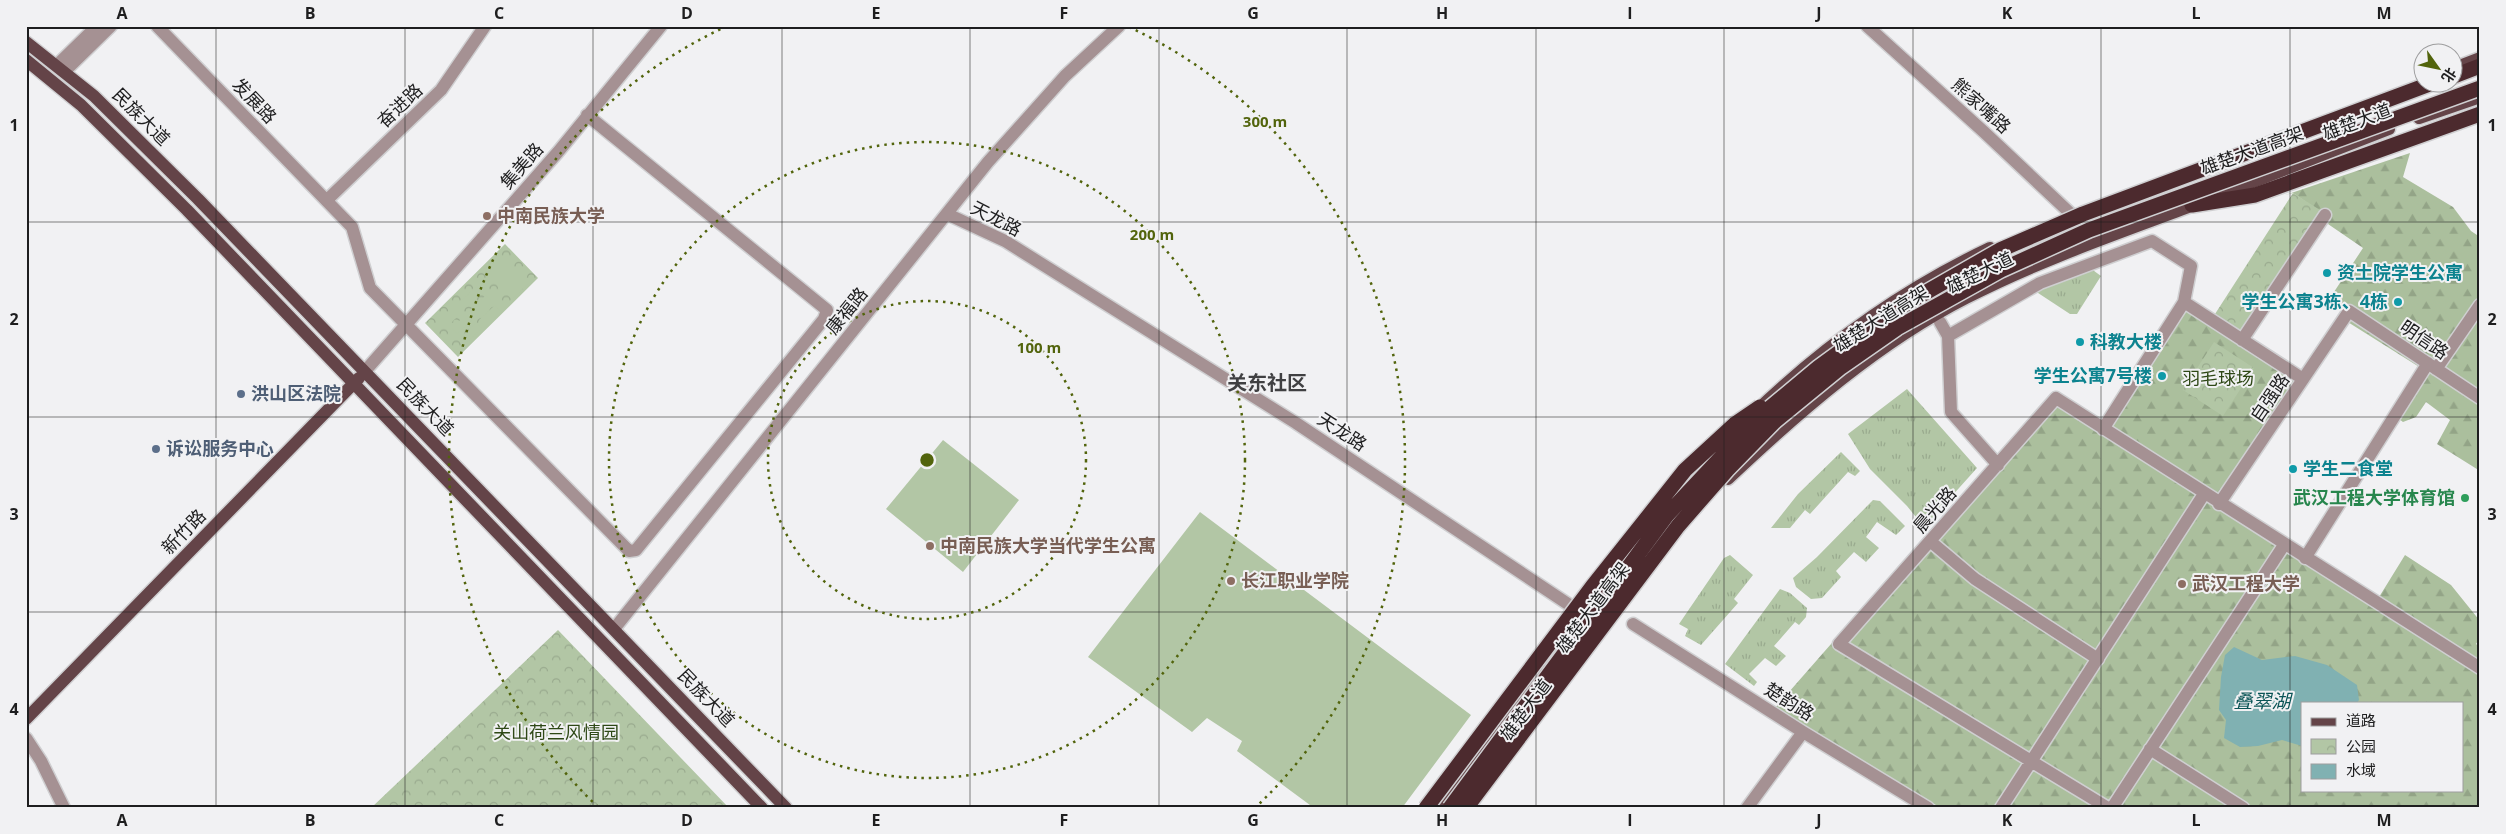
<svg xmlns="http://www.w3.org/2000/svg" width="2506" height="834" font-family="'Open Sans','Noto Sans SC',sans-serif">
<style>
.grass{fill:url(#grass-tufts)}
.forest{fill:url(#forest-firs);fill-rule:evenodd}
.park{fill:url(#park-crowns)}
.pitch{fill:#b2c6a5}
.water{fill:#80b1b2}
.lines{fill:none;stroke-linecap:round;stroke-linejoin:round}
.minor-casing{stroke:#cfcfd1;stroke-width:15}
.major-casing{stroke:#cfcfd1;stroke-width:15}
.highway-casing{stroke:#cfcfd1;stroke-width:18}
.minor{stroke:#a59193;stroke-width:12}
.major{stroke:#644448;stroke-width:12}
.highway{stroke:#4c2a2e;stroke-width:15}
.highway-bridge-casing{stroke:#cfcfd1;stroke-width:18;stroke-linecap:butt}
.highway-bridge{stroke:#4c2a2e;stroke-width:15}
.grid{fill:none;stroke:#1e1e1f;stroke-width:1;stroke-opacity:0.55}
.ring{fill:none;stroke:#52640c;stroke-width:2.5;stroke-dasharray:2.5 5}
.education-dot{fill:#8d6e63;stroke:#f1f1f3;stroke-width:2}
.culture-dot{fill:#0f9aa8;stroke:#f1f1f3;stroke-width:2}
.service-dot{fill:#5c6f8a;stroke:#f1f1f3;stroke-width:2}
.leisure-dot{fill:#2e9e5b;stroke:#f1f1f3;stroke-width:2}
.labels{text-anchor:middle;stroke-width:4;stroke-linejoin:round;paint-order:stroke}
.street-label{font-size:18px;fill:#1e1e1f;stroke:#f1f1f3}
.education-label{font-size:18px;font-weight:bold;fill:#785e54;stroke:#f1f1f3;text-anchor:start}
.culture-label{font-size:18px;font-weight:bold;fill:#0d838f;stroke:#f1f1f3;text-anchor:start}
.park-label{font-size:18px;fill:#2e4816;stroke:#f1f1f3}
.service-label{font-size:18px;font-weight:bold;fill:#4e5e75;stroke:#f1f1f3;text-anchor:start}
.leisure-label{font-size:18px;font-weight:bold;fill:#27864d;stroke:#f1f1f3;text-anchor:end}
.water-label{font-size:19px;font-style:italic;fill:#0a5456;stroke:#f1f1f3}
.quarter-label{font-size:20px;font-weight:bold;fill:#404042;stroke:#f1f1f3}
.centre{fill:#52640c;stroke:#f1f1f3;stroke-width:2.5}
.ring-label{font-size:15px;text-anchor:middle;font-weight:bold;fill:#52640c;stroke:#f1f1f3;stroke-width:4;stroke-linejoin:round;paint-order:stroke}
.neatline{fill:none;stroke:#1e1e1f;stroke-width:2}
.grid-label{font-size:16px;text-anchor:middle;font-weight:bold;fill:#1e1e1f}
</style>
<defs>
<pattern id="grass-tufts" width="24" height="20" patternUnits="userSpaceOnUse" patternTransform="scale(1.25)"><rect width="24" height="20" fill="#b2c6a5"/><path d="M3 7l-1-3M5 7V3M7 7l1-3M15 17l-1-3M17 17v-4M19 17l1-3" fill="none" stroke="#99aa8e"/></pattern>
<pattern id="forest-firs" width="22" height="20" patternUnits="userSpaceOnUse" patternTransform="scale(1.25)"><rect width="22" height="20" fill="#abbf9d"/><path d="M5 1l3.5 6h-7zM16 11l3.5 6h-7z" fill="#93a487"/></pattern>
<pattern id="park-crowns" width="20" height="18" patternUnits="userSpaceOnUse" patternTransform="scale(1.25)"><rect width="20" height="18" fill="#b2c6a5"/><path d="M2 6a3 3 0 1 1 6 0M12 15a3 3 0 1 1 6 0" fill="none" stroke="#99aa8e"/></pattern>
</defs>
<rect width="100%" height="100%" fill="#f1f1f3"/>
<path class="grass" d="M2090,268l11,8 -24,38h-7l-35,-23z
M1907,389l70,79 -53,59 -17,-21 -37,-37 -22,-35z
M1841,452l19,19 -5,5 -7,-4 -38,42 -5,-4 -15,18h-19l27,-34z
M1873,500l7,1 25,25 -9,9 -19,-13 -11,15 13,11 -13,14 -12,-10 -18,19 5,6 -19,21 -11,1 -15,-12 -3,-9 24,-21z
M1730,555l23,20 -19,24 4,4 -37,42 -16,-9 3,-7 -9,-5 45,-66z
M1780,589l10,4 17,15 -1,9 -7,8 -4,-3 -21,24 12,10 -10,10 -11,-8 -16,16 8,8 -3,4 -29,-22z"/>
<path class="forest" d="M2410,153l-7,24 50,30 18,24 9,6v234l-43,-27 13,-24 -24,-18 -10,15 -13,5 -8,-6 29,-46 -81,-51 5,-8 -18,-13 33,-50 -35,-24 -3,-9 -32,-22 -8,2z
M2184,302l119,77 -84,124 157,99 29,-47 46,30 29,36v17l-4,6 4,3v161h-539l-167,-99 213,-243 11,-2 58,-66 47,30zM2302,703h160v87h-160z"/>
<path class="park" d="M2293,193l27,17 -79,121 -26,-17z
M505,244l33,34 -80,79 -33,-34z
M2214,342l40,26 -31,48 -40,-26z
M558,630l171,178h-358z"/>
<path class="pitch" d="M500,254l29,29 -17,16 -29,-29z
M477,286l5,6 -15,15 -6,-6z
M486,295l5,6 -15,15 -6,-6z
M458,304l6,6 -15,15 -6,-6z
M495,305l5,6 -15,15 -6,-6z
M467,313l6,6 -16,15 -5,-6z
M476,323l6,5 -16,15 -5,-6z
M943,440l76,60 -56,72 -77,-63z
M1200,512l271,203 -69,93h-88l-77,-57 5,-10 -35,-23 -15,14 -104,-75z"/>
<path class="water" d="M2234,647l28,13 33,-4 32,9 30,20 2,15 -2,3h-55v43l-20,-6 -24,6 -18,1 -16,-9 2,-18 -7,-10 2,-33 4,-22z"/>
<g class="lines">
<defs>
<path id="minor" d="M157,26l195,201 18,61 259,263 7,-1 188,-231 3,-9 -240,-195
M1867,26l117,106 86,81
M57,65l40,-39
M65,71l46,-45
M327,200l114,-110 44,-64
M947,214l58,27 291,182 287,191
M1940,322l8,14 3,76 47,53
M1948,336l92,-53 112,-42 39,25 -7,36
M2242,340l83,-125
M2436,369l44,-64
M366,370l192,-218 103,-126
M2103,429l81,-127 119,77
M2219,504l130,-193 131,87
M1930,541l45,38 123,80
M2305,558l123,-195
M1633,624l170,108 125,76
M614,629l374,-467 77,-86 54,-50
M26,738l15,23 23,47
M2150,749l93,59
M1747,808l56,-76
M2001,808l203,-314
M2108,808l-269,-164 217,-246 424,270
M2112,808l172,-263"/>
<path id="major" d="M26,42l68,54 104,103 588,609
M26,60l55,45 106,105 575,598
M2454,68l26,-10
M2419,118l61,-21
M1754,413c71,-68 147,-123 236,-165
M1728,479c72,-68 150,-136 238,-181 74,-38 151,-64 228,-93 65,-25 130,-51 195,-76
M1667,503l43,-48
M26,719l333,-341
M1440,808l203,-273"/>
<path id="highway" d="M2454,76l26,-10
M2192,205l63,-10 225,-81"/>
</defs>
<use href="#minor" class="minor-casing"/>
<use href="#major" class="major-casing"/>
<use href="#highway" class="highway-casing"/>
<use href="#minor" class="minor"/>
<use href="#major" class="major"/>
<use href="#highway" class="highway"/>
<defs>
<path id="highway-bridge" d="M1426,808l166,-221 93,-117 50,-46 25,-17
M1450,808l217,-293 92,-98 60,-50 85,-62 96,-55 83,-36 352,-132
M1466,808l212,-282 49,-56 48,-49 66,-54 56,-39 104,-58 88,-40 391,-142"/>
</defs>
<use href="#highway-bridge" class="highway-bridge-casing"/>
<use href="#highway-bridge" class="highway-bridge"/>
</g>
<path class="grid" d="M216,26v782M405,26v782M593,26v782M782,26v782M970,26v782M1159,26v782M1347,26v782M1536,26v782M1724,26v782M1913,26v782M2101,26v782M2290,26v782M26,222h2454M26,417h2454M26,612h2454"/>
<g class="ring">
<circle cx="927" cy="460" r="159"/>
<circle cx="927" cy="460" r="318"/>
<path d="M598 807A478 478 0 0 1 725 27M1129 27A478 478 0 0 1 1256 807"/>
</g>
<g class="education-dot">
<circle cx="487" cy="216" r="5"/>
<circle cx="930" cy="546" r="5"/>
<circle cx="1231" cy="581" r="5"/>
<circle cx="2182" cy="584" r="5"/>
</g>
<g class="culture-dot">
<circle cx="2327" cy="273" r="5"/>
<circle cx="2398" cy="302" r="5"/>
<circle cx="2080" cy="342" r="5"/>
<circle cx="2162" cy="376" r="5"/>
<circle cx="2293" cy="469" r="5"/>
</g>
<g class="service-dot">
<circle cx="241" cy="394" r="5"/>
<circle cx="156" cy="449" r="5"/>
</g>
<circle class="leisure-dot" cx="2465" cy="498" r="5"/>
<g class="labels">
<g class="street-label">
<text transform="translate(254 101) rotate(46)" y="6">发展路</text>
<text transform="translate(400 106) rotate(-44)" y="6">奋进路</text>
<text transform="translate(1981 106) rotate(42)" y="6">熊家嘴路</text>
<text transform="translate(141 117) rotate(45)" y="6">民族大道</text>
<text transform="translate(2357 122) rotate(-21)" y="6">雄楚大道</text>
<text transform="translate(2252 151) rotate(-20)" y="6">雄楚大道高架</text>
<text transform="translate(522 166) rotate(-49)" y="6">集美路</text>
<text transform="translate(996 219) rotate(27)" y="6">天龙路</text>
<text transform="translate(1980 273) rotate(-26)" y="6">雄楚大道</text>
<text transform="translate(847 311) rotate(-51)" y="6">康福路</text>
<text transform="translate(1881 319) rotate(-32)" y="6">雄楚大道高架</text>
<text transform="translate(2424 340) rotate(34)" y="6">明信路</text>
<text transform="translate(2270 398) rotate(-56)" y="6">自强路</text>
<text transform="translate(425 407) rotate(46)" y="6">民族大道</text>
<text transform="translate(1342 432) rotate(33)" y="6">天龙路</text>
<text transform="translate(1935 510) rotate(-49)" y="6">晨光路</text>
<text transform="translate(184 532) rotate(-46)" y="6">新竹路</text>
<text transform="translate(1593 608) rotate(-53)" y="6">雄楚大道高架</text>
<text transform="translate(706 698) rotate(46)" y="6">民族大道</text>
<text transform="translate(1789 702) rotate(32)" y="6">楚韵路</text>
<text transform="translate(1526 710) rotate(-53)" y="6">雄楚大道</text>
</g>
<g class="education-label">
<text x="497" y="222">中南民族大学</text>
<text x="940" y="552">中南民族大学当代学生公寓</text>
<text x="1241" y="587">长江职业学院</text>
<text x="2192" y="590">武汉工程大学</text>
</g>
<g class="culture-label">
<text x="2337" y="279">资土院学生公寓</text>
<text x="2388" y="308" text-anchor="end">学生公寓3栋、4栋</text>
<text x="2090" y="348">科教大楼</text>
<text x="2152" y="382" text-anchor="end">学生公寓7号楼</text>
<text x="2303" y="475">学生二食堂</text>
</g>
<g class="park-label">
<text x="2218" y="385">羽毛球场</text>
<text x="556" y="739">关山荷兰风情园</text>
</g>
<g class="service-label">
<text x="251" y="400">洪山区法院</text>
<text x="166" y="455">诉讼服务中心</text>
</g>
<g class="leisure-label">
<text x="2455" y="504">武汉工程大学体育馆</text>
</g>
<g class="water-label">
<text x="2262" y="708">叠翠湖</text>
</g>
<g class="quarter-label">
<text x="1267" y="390">关东社区</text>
</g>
</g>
<circle cx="927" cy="460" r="8" class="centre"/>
<g class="ring-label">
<text x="1265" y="127">300 m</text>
<text x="1152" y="240">200 m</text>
<text x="1039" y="353">100 m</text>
</g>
<rect width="2506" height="834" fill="none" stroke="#f1f1f3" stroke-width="55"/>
<rect x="2301" y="702" width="162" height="90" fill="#f1f1f3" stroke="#9d9d9e"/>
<rect x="2311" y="718" width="25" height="8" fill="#644448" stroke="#9d9d9e"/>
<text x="2346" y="726" font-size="15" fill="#1e1e1f">道路</text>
<rect x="2311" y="739" width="25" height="15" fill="url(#park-crowns)" stroke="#9d9d9e"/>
<text x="2346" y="752" font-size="15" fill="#1e1e1f">公园</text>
<rect x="2311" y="764" width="25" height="15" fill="#80b1b2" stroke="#9d9d9e"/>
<text x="2346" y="776" font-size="15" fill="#1e1e1f">水域</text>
<g transform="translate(2438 68) rotate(123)"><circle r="24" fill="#f1f1f3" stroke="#9d9d9e"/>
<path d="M0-4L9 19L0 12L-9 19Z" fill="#52640c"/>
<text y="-8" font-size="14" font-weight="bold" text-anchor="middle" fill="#1e1e1f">北</text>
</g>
<rect x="28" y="28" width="2450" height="778" class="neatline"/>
<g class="grid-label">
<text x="122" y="19">A</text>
<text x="310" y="19">B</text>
<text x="499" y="19">C</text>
<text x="687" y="19">D</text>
<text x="876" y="19">E</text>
<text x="1064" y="19">F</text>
<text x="1253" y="19">G</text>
<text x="1442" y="19">H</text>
<text x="1630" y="19">I</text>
<text x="1819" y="19">J</text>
<text x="2007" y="19">K</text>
<text x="2196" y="19">L</text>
<text x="2384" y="19">M</text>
<text x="14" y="131">1</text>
<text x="2492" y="131">1</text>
<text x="14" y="325">2</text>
<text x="2492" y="325">2</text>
<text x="14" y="520">3</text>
<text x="2492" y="520">3</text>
<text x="14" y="715">4</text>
<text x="2492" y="715">4</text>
<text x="122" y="826">A</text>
<text x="310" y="826">B</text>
<text x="499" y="826">C</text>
<text x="687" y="826">D</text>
<text x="876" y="826">E</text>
<text x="1064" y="826">F</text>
<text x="1253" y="826">G</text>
<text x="1442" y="826">H</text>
<text x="1630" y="826">I</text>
<text x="1819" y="826">J</text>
<text x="2007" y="826">K</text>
<text x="2196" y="826">L</text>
<text x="2384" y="826">M</text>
</g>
</svg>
